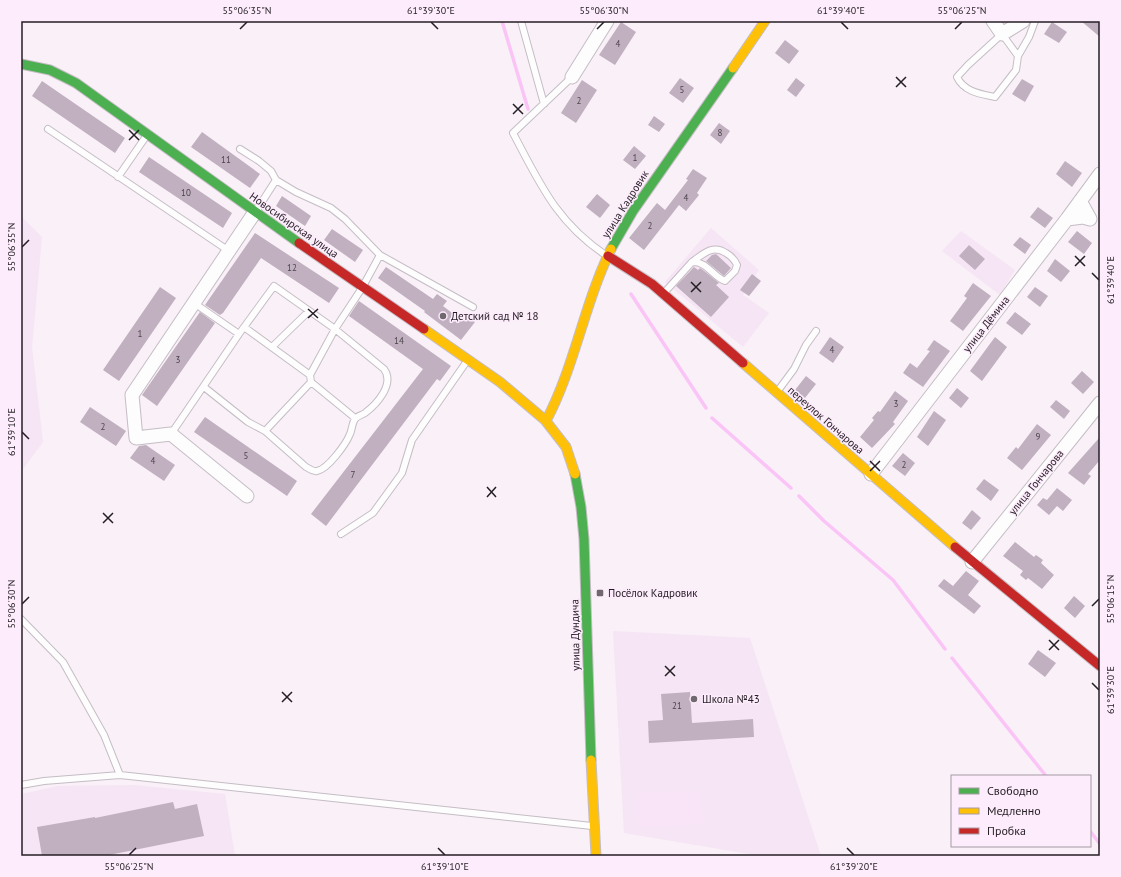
<svg xmlns="http://www.w3.org/2000/svg" width="1121" height="877" font-family="'PT Sans',sans-serif">
<style>
.built{fill:#f6e5f4}
.green{fill:#f9e3f7}
.lines{fill:none;stroke-linecap:round;stroke-linejoin:round}
.stream{stroke:#fbc4f7;stroke-width:3.5}
.building{fill:#c1b0c0}
.lane-casing{stroke:#c5bdc4;stroke-width:8}
.street-casing{stroke:#c5bdc4;stroke-width:15}
.fast-casing{stroke:#c5bdc4;stroke-width:11}
.slow-casing{stroke:#c5bdc4;stroke-width:11}
.jam-casing{stroke:#c5bdc4;stroke-width:11}
.lane{stroke:#fefdfe;stroke-width:6}
.street{stroke:#fefdfe;stroke-width:13}
.fast{stroke:#4caf50;stroke-width:9}
.slow{stroke:#ffc107;stroke-width:9}
.jam{stroke:#c62828;stroke-width:9}
.ticks{fill:none;stroke:#241e24;stroke-width:1.5}
.poi-dot{fill:#6f686e;stroke:#fdecfb;stroke-width:1.5}
.labels{text-anchor:middle;stroke-width:3;stroke-linejoin:round;paint-order:stroke}
.number-label{font-size:9px;fill:#4b424b}
.street-label{font-size:11px;fill:#241e24;stroke:#fdecfb}
.poi-label{font-size:11px;fill:#241e24;stroke:#fdecfb;text-anchor:start}
.neatline{fill:none;stroke:#241e24;stroke-width:1.5}
.ticks-label{font-size:10px;text-anchor:middle;fill:#241e24}
</style>
<rect width="100%" height="100%" fill="#f9f0f8"/>
<path class="built" d="M21,216l21,21 -10,110 11,95 -22,30z
M711,228l48,42 -16,25 26,18 -26,34 -78,-65z
M961,231l54,39 -15,25 -58,-44z
M613,631l137,7 71,218h-60l-137,-23z
M134,785l91,9 10,62h-214v-62l37,-8z"/>
<path class="green" d="M701,791l2,33 -64,3 -2,-34z"/>
<g class="lines">
<path class="stream" d="M502,21l26,88
M631,294l75,114
M712,418l79,70
M799,496l25,25 69,59 52,69
M952,658l94,118
M1090,831l10,13"/>
</g>
<path class="building" d="M1081,21h19v16z
M621,22l15,10 -21,33 -16,-10z
M1052,22l15,10 -8,11 -15,-9z
M785,40l14,11 -10,13 -14,-11z
M680,78l14,10 -11,15 -14,-10z
M796,78l9,7 -9,12 -9,-7z
M1022,79l12,7 -9,16 -13,-8z
M582,80l15,10 -21,33 -15,-10z
M42,81l83,57 -10,15 -83,-57z
M654,116l11,8 -6,8 -11,-7z
M719,123l11,8 -9,13 -11,-9z
M202,132l58,42 -10,14 -59,-41z
M634,146l12,10 -11,13 -12,-9z
M149,157l83,56 -9,15 -84,-56z
M1065,161l17,12 -10,14 -16,-13z
M693,169l14,9 -10,15 2,2 -13,16 -7,-6 -35,45 -15,-12 28,-35 8,7 23,-30 -2,-1z
M597,194l13,11 -10,13 -14,-11z
M282,196l29,20 -6,10 -29,-20z
M1038,207l15,11 -8,10 -15,-11z
M332,229l31,21 -8,12 -31,-22z
M1077,231l15,12 -8,11 -16,-12z
M255,233l84,55 -10,15 -68,-45 -38,55 -3,2 -15,-10z
M1020,237l11,8 -6,9 -12,-9z
M969,245l16,14 -10,11 -16,-14z
M716,254l15,14 -7,8 -18,-15 6,-6z
M1055,259l15,12 -9,11 -14,-11z
M386,267l47,32 4,-5 10,7 -4,5 17,13 4,-6 11,9 -14,18 -37,-28 1,-1 -47,-33z
M694,267l4,3 2,-2 3,2 16,13 -3,2 13,12 -18,20 -35,-31z
M752,274l9,7 -12,15 -9,-6z
M973,283l18,13 -28,35 -13,-10 17,-23 -3,-2z
M160,287l16,11 -57,83 -16,-11z
M1035,287l13,9 -8,11 -13,-10z
M359,301l92,65 -11,15 -3,-2 -111,147 -15,-12 112,-145 -74,-53z
M200,312l15,11 -58,83 -15,-11z
M1015,312l16,12 -9,11 -16,-12z
M830,337l14,10 -11,16 -14,-10z
M995,337l12,10 -25,34 -12,-10z
M934,340l16,11 -27,36 -20,-14 7,-10 7,5 13,-17 -3,-1z
M1082,371l12,11 -11,12 -12,-11z
M806,376l10,8 -11,14 -10,-8z
M957,388l12,10 -8,10 -12,-10z
M895,391l13,10 -15,21 2,2 -23,24 -12,-11 14,-17 -2,-2 6,-7 2,1z
M1056,400l14,11 -6,8 -14,-12z
M90,407l36,24 -10,15 -36,-24z
M934,411l12,9 -18,26 -11,-9z
M205,417l92,64 -10,15 -93,-64z
M1037,424l14,11 -29,35 -15,-12 9,-11 2,2z
M1100,437v23l-12,14 3,2 -7,9 -16,-12z
M146,445l29,20 -11,16 -34,-23 9,-12z
M903,453l12,10 -10,13 -13,-10z
M984,479l15,11 -8,11 -15,-12z
M1057,488l15,12 -9,11 -6,-5 -8,9 -12,-10 6,-7 4,2z
M972,510l9,8 -10,12 -9,-7z
M1015,542l19,15 2,-2 7,5 -2,3 13,12 -12,14 -14,-11 -2,2 -6,-5 3,-4 -20,-15z
M966,571l13,10 -11,14 13,11 -7,8 -36,-28 6,-7 9,7z
M1074,596l11,10 -10,12 -11,-10z
M1038,650l18,13 -11,14 -17,-13z
M690,692l2,31 61,-4 1,18 -105,6 -1,-22 15,-1 -2,-26z
M173,802l2,7 22,-5 7,32 -100,20h-62l-5,-29 58,-10v1z"/>
<g class="lines">
<defs>
<path id="lane" d="M521,21l23,83
M1002,34l16,22 -2,14 -21,27c-14,-3 -31,-5 -38,-20l11,-12z
M1018,56l11,-19 6,-16
M572,77l-59,56c27,51 44,90 94,123
M48,129l181,122
M240,149l19,12 12,10 5,9 20,12 35,16 14,11 35,36 93,52
M118,177l29,-42
M256,211l20,-31
M664,293l28,-31c15,-1 21,15 33,19l10,-10 2,-6c-2,-5 -6,-9 -11,-12 -13,-9 -23,1 -34,9
M194,303l45,31
M244,327l66,48
M272,347l37,-36
M777,392l17,-23 12,-24 10,-14
M355,418l-44,-36 -1,-7 25,-46 27,-41 18,-33
M265,431l46,-49
M171,434l68,-100 35,-48 61,43 49,40c11,15 -7,35 -19,44 -3,2 -8,3 -10,6 -3,4 -3,11 -5,15 -4,10 -22,35 -33,37 -4,1 -7,-2 -11,-4l-41,-36 -17,-9 -44,-35
M341,534l32,-21 29,-40 10,-33 55,-79
M21,619l42,43 41,73 16,40
M21,785l23,-4 76,-6 472,51"/>
<path id="street" d="M993,21l9,13 21,-13
M572,77l35,-56
M1067,219l16,-2 7,2 -10,-18
M871,474l196,-255 33,-45
M247,496l-76,-62 -35,4 -4,-43 123,-183
M972,562l128,-159"/>
<path id="fast" d="M21,64l29,6 26,13 223,160
M611,249l22,-38 100,-143
M575,474l6,33 3,32 7,221"/>
<path id="slow" d="M733,68l32,-47
M424,329l76,53 45,38 21,27 9,27
M743,363l212,184
M546,421c29,-55 38,-117 65,-172
M591,760l5,96"/>
<path id="jam" d="M299,243l125,86
M608,256l44,28 91,79
M955,547l145,119"/>
</defs>
<use href="#lane" class="lane-casing"/>
<use href="#street" class="street-casing"/>
<use href="#fast" class="fast-casing"/>
<use href="#slow" class="slow-casing"/>
<use href="#jam" class="jam-casing"/>
<use href="#lane" class="lane"/>
<use href="#street" class="street"/>
<use href="#fast" class="fast"/>
<use href="#slow" class="slow"/>
<use href="#jam" class="jam"/>
</g>
<path class="ticks" d="M431,22l7,7M841,22l7,7M240,29l7,-7M597,29l7,-7M955,29l7,-7M896,77l10,10M896,87l10,-10M513,104l10,10M513,114l10,-10M129,130l10,10M129,140l10,-10M22,247l7,-7M1075,256l10,10M1075,266l10,-10M1092,273l7,7M691,282l10,10M691,292l10,-10M308,309l10,9M308,318l10,-9M22,432l7,7M870,461l10,10M870,471l10,-10M487,487l9,10M487,497l9,-10M103,513l10,10M103,523l10,-10M22,604l7,-7M1092,606l7,-7M1049,640l10,10M1049,650l10,-10M665,666l10,10M665,676l10,-10M1092,683l7,7M282,692l10,10M282,702l10,-10M438,848l7,7M847,848l7,7M129,855l7,-7"/>
<g class="poi-dot">
<circle cx="443" cy="316" r="4"/>
<rect x="596" y="589" width="8" height="8" rx="2"/>
<circle cx="694" cy="699" r="4"/>
</g>
<g class="labels">
<g class="number-label">
<text x="618" y="47">4</text>
<text x="682" y="93">5</text>
<text x="579" y="104">2</text>
<text x="720" y="136">8</text>
<text x="635" y="161">1</text>
<text x="226" y="163">11</text>
<text x="186" y="196">10</text>
<text x="686" y="201">4</text>
<text x="650" y="229">2</text>
<text x="292" y="271">12</text>
<text x="140" y="337">1</text>
<text x="399" y="344">14</text>
<text x="832" y="353">4</text>
<text x="178" y="363">3</text>
<text x="896" y="407">3</text>
<text x="103" y="430">2</text>
<text x="1038" y="440">9</text>
<text x="246" y="459">5</text>
<text x="153" y="464">4</text>
<text x="904" y="468">2</text>
<text x="353" y="478">7</text>
<text x="677" y="709">21</text>
</g>
<g class="street-label">
<text transform="translate(625 204) rotate(-58)" y="4">улица Кадровик</text>
<text transform="translate(294 225) rotate(35)" y="4">Новосибирская улица</text>
<text transform="translate(986 324) rotate(-52)" y="4">улица Дёмина</text>
<text transform="translate(826 420) rotate(41)" y="4">переулок Гончарова</text>
<text transform="translate(1036 482) rotate(-51)" y="4">улица Гончарова</text>
<text transform="translate(575 635) rotate(-91)" y="4">улица Дундича</text>
</g>
<g class="poi-label">
<text x="451" y="320">Детский сад № 18</text>
<text x="608" y="597">Посёлок Кадровик</text>
<text x="702" y="703">Школа №43</text>
</g>
</g>
<rect width="1121" height="877" fill="none" stroke="#fdecfb" stroke-width="44"/>
<rect x="951" y="775" width="140" height="72" fill="#fdecfb" stroke="#a69aa5"/>
<rect x="959" y="788" width="20" height="6" fill="#4caf50" stroke="#a69aa5"/>
<text x="987" y="795" font-size="12" fill="#241e24">Свободно</text>
<rect x="959" y="808" width="20" height="6" fill="#ffc107" stroke="#a69aa5"/>
<text x="987" y="815" font-size="12" fill="#241e24">Медленно</text>
<rect x="959" y="828" width="20" height="6" fill="#c62828" stroke="#a69aa5"/>
<text x="987" y="835" font-size="12" fill="#241e24">Пробка</text>
<rect x="22" y="22" width="1077" height="833" class="neatline"/>
<g class="ticks-label">
<text x="247" y="14">55°06'35"N</text>
<text x="431" y="14">61°39'30"E</text>
<text x="604" y="14">55°06'30"N</text>
<text x="841" y="14">61°39'40"E</text>
<text x="962" y="14">55°06'25"N</text>
<text transform="translate(11 247) rotate(-90)" y="4">55°06'35"N</text>
<text transform="translate(1110 280) rotate(-90)" y="4">61°39'40"E</text>
<text transform="translate(11 432) rotate(-90)" y="4">61°39'10"E</text>
<text transform="translate(1110 599) rotate(-90)" y="4">55°06'15"N</text>
<text transform="translate(11 604) rotate(-90)" y="4">55°06'30"N</text>
<text transform="translate(1110 690) rotate(-90)" y="4">61°39'30"E</text>
<text x="129" y="870">55°06'25"N</text>
<text x="445" y="870">61°39'10"E</text>
<text x="854" y="870">61°39'20"E</text>
</g>
</svg>
